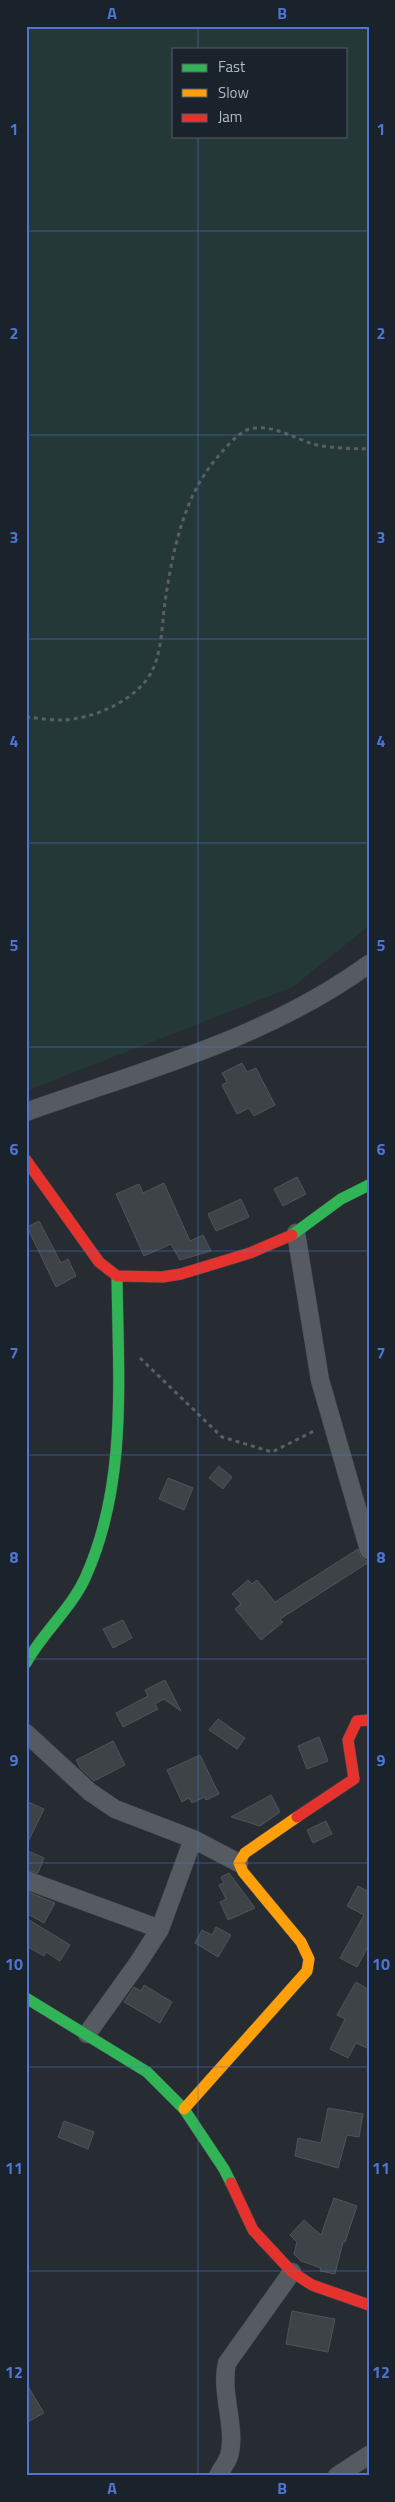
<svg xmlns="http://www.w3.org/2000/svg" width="395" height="2502" font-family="'Titillium Web',sans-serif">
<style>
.green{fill:#243837;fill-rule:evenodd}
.building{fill:#3e4348;stroke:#4e545a}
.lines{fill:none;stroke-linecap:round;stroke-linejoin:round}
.street-casing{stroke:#44484c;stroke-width:19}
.fast-casing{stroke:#44484c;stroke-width:12}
.slow-casing{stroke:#44484c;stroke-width:12}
.jam-casing{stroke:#44484c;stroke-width:12}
.path{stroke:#595f64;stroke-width:3;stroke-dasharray:4 4;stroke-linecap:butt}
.street{stroke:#555b60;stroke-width:18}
.fast{stroke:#30b455;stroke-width:11}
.slow{stroke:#ff9f0a;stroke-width:11}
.jam{stroke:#e5322d;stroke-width:11}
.grid{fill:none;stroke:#5074d1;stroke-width:1;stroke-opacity:0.55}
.neatline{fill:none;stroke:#5074d1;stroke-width:2}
.grid-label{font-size:16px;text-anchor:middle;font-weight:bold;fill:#5074d1}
</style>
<rect width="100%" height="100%" fill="#262c31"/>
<path class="green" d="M26,26h343v900l-76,61 -267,104zM174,49h172v87h-172z"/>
<path class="building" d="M242,1063l5,9 9,-4 19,37 -21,11 -5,-8 -12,6 -15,-29 5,-3 -5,-9z
M297,1177l9,17 -23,12 -9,-17z
M164,1183l26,58 13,-6 8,16 -31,9 -9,-16 -27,12 -28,-62 23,-10 4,9z
M241,1199l8,18 -33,14 -8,-17z
M39,1221l22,42 7,-4 8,17 -20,11 -29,-60z
M219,1466l13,11 -9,12 -14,-11z
M168,1478l25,10 -9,22 -25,-11z
M358,1549l3,8 8,5 -89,57 3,3 -22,18 -26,-31 6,-5 -9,-10 16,-14 4,4 5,-4 18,22z
M123,1620l9,18 -19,10 -10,-19z
M165,1680l16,31 -17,-12 -9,5 3,5 -35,18 -7,-14 32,-17 -3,-6z
M218,1719l27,19 -8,11 -28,-19z
M319,1737l9,24 -21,8 -9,-23z
M113,1741l12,24 -31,16 -13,-12 -5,-9z
M200,1755l19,39 -13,6 -1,-3 -13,6 -3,-5 -7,4 -15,-32z
M271,1795l9,17 -20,14 -29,-9z
M26,1801l18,8 -18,37z
M326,1821l6,13 -19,9 -6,-13z
M26,1850l18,8 -6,15 -12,-3z
M229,1873l26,35 -27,12 -8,-18 6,-3 -7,-14 5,-2 -3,-6z
M358,1886l11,6v53l-12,22 -17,-9 24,-43 -17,-9z
M26,1891l29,12 -11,20 -18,-10z
M26,1918l44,27 -10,16 -14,-9 -2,4 -18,-10z
M216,1927l15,8 -13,22 -23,-14 7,-13 10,5z
M356,1982l13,8v59l-13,-6 -8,15 -18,-9 15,-30 -8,-4z
M144,1985l28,17 -12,21 -36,-21 10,-15 7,4z
M328,2108l35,6 -4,23 -12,-2 -9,33 -43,-12 3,-18 23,5z
M64,2121l30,11 -6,17 -30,-12z
M334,2198l23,8 -12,36h-2l-8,32 -15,-3 1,-3 -20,-7 -7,-7 3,-12 -7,-7 14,-15 17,15z
M292,2311l43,8 -7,33 -42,-8z
M26,2383l18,30 -18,10z"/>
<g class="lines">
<defs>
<path id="street" d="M26,1112c118,-42 240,-73 343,-148
M296,1233l24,147 49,170
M26,1733l64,59 25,17 78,30 46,24
M26,1880l134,49
M87,2034l51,-71 22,-34 33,-90
M218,2476c3,-6 9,-14 11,-20 8,-27 -9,-63 -2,-93l65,-91
M337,2476l32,-21"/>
<path id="fast" d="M292,1235l49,-36 28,-14
M26,1663c17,-31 46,-55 60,-87 42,-94 32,-200 31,-300
M26,1998l121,74 37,37 40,60 7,14"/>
<path id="slow" d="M184,2109l123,-138 2,-12 -8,-17 -58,-70 -4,-9 6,-10 52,-36"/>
<path id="jam" d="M26,1160l73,102 18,14 45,1 19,-3 69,-21 42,-18
M297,1817l57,-38 -6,-39 9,-19 12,-1
M231,2183l22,47 39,42 20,13 57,20"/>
</defs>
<use href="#street" class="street-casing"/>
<use href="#fast" class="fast-casing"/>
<use href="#slow" class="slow-casing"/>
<use href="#jam" class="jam-casing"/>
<path class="path" d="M26,717c11,1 23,3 34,3 32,0 79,-20 93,-51 9,-20 9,-45 12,-67 7,-46 17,-100 47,-138 7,-9 24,-30 35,-34 22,-8 46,8 66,14 15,4 33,4 49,5l7,-1
M140,1358l82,79 50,15 44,-22"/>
<use href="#street" class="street"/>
<use href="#fast" class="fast"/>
<use href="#slow" class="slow"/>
<use href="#jam" class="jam"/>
</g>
<path class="grid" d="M198,26v23M198,136v2340M26,231h343M26,435h343M26,639h343M26,843h343M26,1047h343M26,1251h343M26,1455h343M26,1659h343M26,1863h343M26,2067h343M26,2271h343"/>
<rect width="395" height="2502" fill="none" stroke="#1a232c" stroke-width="55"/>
<rect x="172" y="48" width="175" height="90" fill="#1a232c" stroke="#565f69"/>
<rect x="182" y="64" width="25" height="8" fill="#30b455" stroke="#565f69"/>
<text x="218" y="72" font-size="15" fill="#afbac4">Fast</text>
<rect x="182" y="89" width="25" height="8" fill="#ff9f0a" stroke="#565f69"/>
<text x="218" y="98" font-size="15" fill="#afbac4">Slow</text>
<rect x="182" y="114" width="25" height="8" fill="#e5322d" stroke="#565f69"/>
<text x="218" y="122" font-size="15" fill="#afbac4">Jam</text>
<rect x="28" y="28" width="340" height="2446" class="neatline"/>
<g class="grid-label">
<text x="112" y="19">A</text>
<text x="282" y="19">B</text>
<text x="14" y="135">1</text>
<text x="381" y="135">1</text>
<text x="14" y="339">2</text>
<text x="381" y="339">2</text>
<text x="14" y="543">3</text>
<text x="381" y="543">3</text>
<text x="14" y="747">4</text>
<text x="381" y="747">4</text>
<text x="14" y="951">5</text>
<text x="381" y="951">5</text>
<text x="14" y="1155">6</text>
<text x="381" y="1155">6</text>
<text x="14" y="1359">7</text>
<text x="381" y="1359">7</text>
<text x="14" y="1563">8</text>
<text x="381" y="1563">8</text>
<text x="14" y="1766">9</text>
<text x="381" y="1766">9</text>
<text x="14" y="1970">10</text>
<text x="381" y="1970">10</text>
<text x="14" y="2174">11</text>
<text x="381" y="2174">11</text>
<text x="14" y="2378">12</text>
<text x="381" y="2378">12</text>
<text x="112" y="2494">A</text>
<text x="282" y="2494">B</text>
</g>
</svg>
